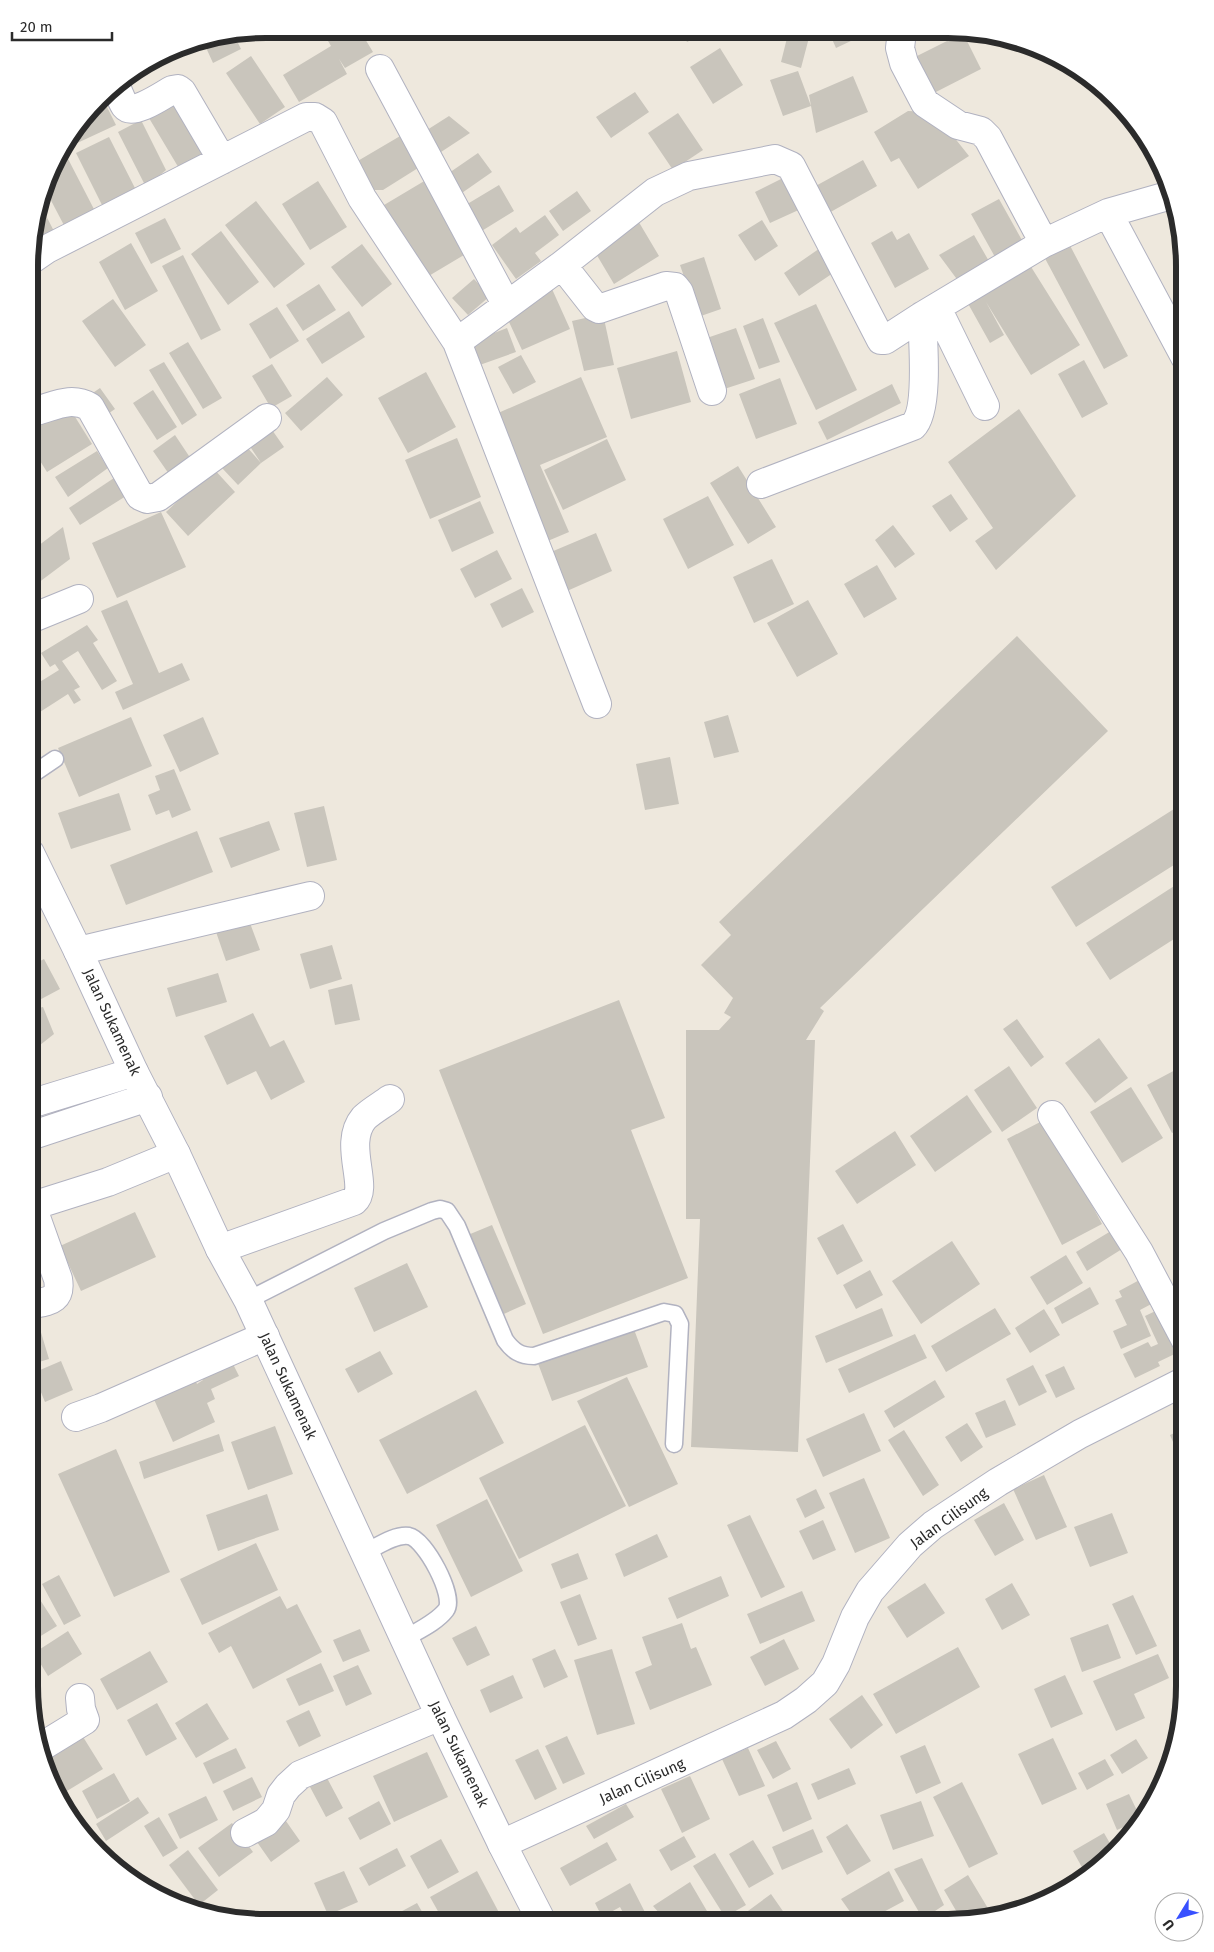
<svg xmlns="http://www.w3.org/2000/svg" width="1214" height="1952" font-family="'Fira Sans',sans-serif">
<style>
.building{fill:#c9c5bc}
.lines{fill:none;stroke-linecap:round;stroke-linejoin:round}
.service-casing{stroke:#b1b2c0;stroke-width:19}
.minor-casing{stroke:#b1b2c0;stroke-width:30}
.secondary-casing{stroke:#b1b2c0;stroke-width:30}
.service{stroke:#fff;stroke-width:16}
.minor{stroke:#fff;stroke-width:28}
.secondary{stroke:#fff;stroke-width:28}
.labels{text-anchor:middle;stroke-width:4;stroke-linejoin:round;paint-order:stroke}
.street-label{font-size:15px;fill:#2b2b2b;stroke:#fff}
.rim{fill:none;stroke:#2b2b2b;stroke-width:6}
</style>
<rect width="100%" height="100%" fill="#eee8dd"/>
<path class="building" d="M321,29h38l14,23 -28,16 -6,-9 8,15 -48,28 -16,-27 48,-29z
M681,30h30l-24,12z
M789,30h22l-10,38 -20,-6z
M828,30h35l9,1 -36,17z
M963,33l18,36 -49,25 -19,-36z
M234,35l7,14 -28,14 -10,-22z
M720,48l23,37 -30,19 -23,-37z
M251,56l34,51 -25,17 -34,-51z
M798,71l13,35 -28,10 -13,-36z
M853,76l15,36 -52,21 -7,-38z
M635,92l14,20 -38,26 -15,-21z
M102,97l14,28 -56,26z
M171,98l34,57 -25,15 -34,-57z
M908,111l26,1 35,44 -51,33 -19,-31 -8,4 -17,-30z
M678,113l25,37 -30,20 -25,-37z
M449,116l21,17 -29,19 -14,-22z
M141,120l25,50 -20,17 -28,-55z
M407,132l19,31 -43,27h-10l-17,-28z
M109,137l28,55 -33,17 -28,-56z
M65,153l32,62 -30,16 -22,-42 8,-29z
M478,153l14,19 -33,23 -13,-20z
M863,160l14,26 -50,28 -15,-26z
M787,176l16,32 -33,15 -15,-31z
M431,177l43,72 -52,31 -43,-72z
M318,181l29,46 -37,23 -28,-46z
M499,185l15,26 -34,21 -16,-26z
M577,191l14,20 -28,20 -14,-20z
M999,199l24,43 -28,15 -24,-43z
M256,201l49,63 -31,24 -49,-63z
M40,204l17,33 -26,14v-16z
M545,215l14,20 -24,18 6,8 -25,18 -24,-34 24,-18 4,6z
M165,218l16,31 -30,15 -16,-31z
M637,219l22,37 -45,28 -22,-37z
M762,220l16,26 -23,15 -17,-26z
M221,231l38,51 -31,23 -37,-51z
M892,231l5,9 12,-7 20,36 -34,19 -24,-45z
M974,235l16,28 -31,19 -20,-27z
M1065,236l63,120 -24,13 -64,-120z
M131,243l27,48 -33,19 -26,-48z
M362,244l30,40 -30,23 -31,-40z
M826,244l16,23 -43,29 -15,-23z
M183,255l38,75 -20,10 -39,-74z
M704,257l17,52 -23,8 -18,-52z
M1028,262l52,83 -49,30 -45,-73 18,33 -14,8 -24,-43z
M474,279l16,17 -22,19 -16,-17z
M319,284l17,26 -33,21 -17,-26z
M552,289l18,40 -48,21 -18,-39z
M113,299l33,46 -31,22 -33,-46z
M816,304l41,86 -41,20 -42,-87z
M277,307l22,34 -29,18 -21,-35z
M349,311l16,26 -43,27 -16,-25z
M603,314l11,51 -30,6 -12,-50z
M763,318l17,44 -21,7 -16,-43z
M507,328l9,24 -42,15 -8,-23z
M736,328l19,51 -37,12 -17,-51z
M188,342l34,56 -19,11 -34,-56z
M677,351l14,51 -60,17 -14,-51z
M521,355l15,27 -23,12 -15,-27z
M1084,360l24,44 -26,14 -24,-44z
M164,362l33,53 -15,10 -33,-55z
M272,364l20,32 -21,12 -19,-32z
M426,372l30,55 -48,26 -30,-55z
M327,377l16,18 -42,36 -16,-18z
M581,377l26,60 -67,28 29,67 -26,11 -54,-126z
M780,378l17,46 -41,15 -17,-45z
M892,384l9,19 -74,37 -9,-18z
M100,388l15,21 -13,9 -15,-21z
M153,390l24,37 -20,13 -24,-37z
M67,404l25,40 -45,28 -17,-27v-19z
M1019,409l57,87 -80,74 -21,-29 18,-13 -45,-66z
M270,427l14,20 -23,16 -14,-21z
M175,435l18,27 -22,15 -18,-26z
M457,438l24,59 -51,22 -25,-59z
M607,439l19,41 -63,30 -19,-40z
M1185,442v28l-12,-21z
M246,446l15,17 -23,22 -16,-17z
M97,451l11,17 -40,29 -13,-20z
M738,466l38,61 -28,17 -38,-61z
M213,468l22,24 -47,44 -22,-24z
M30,473l9,11 -9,7z
M114,478l12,18 -46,29 -11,-17z
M951,494l17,25 -18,13 -18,-26z
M708,496l26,49 -46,24 -25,-50z
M480,501l14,32 -42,19 -14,-32z
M161,512l25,55 -69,31 -25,-55z
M893,525l22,29 -20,14 -20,-28z
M63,527l7,32 -40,30v-37z
M596,533l16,38 -45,20 -16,-39z
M497,550l15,29 -37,19 -15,-29z
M772,559l22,45 -40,19 -21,-46z
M877,565l20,34 -33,19 -20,-34z
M522,588l12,24 -32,16 -12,-24z
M127,600l32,73 23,-10 8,17 -67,30 -8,-18 18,-8 -32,-73z
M808,600l30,54 -41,23 -30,-54z
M87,625l11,15 -5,3 24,38 -15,9 -24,-39 -16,10 18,26 -6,3 7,10 -7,4 -6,-10 -28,18 -10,-16v-8l29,-18 -4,-6 -5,3 -9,-14z
M1017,636l91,95 -288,277 4,3 -18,29h9l-17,412 -107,-5 9,-228h-14v-189h33l12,-13 -7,-4 9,-15 -32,-33 30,-30 -12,-13z
M728,715l11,37 -25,6 -10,-36z
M131,717l21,49 -73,31 -21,-49z
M203,717l16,37 -39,18 -17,-37z
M670,757l9,47 -34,6 -9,-46z
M174,769l17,41 -19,8 -3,-8 -13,5 -8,-20 12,-5 -5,-14z
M119,793l12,37 -60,19 -13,-36z
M1185,802v56l-109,69 -25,-40z
M324,806l13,54 -30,7 -13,-54z
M269,821l11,29 -49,18 -12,-30z
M197,831l16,41 -87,33 -16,-40z
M1185,879v53l-75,48 -24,-37z
M247,915l13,35 -34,11 -12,-35z
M332,945l10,34 -32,10 -10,-35z
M44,959l16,30 -30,16v-39z
M218,973l9,29 -51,15 -9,-29z
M352,984l8,36 -25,5 -7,-35z
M619,1000l46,118 -34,12 57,148 -145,56 -104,-264z
M43,1007l11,27 -24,19v-43z
M253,1013l17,34 14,-7 21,42 -34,18 -15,-29 -29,14 -23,-49z
M1017,1019l27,38 -13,10 -28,-38z
M1099,1038l29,40 -33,25 -30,-40z
M1009,1066l28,42 -35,24 -28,-42z
M1179,1068l6,12v47l-13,6 -25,-48z
M1131,1087l32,51 -41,25 -32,-51z
M967,1095l25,37 -57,40 -25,-36z
M1046,1119l56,105 -40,21 -55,-106z
M895,1131l21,34 -59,39 -22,-33z
M1185,1137v18l-8,-14z
M135,1212l21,45 -75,34 -21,-45z
M843,1224l20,37 -26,14 -20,-37z
M492,1225l34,79 -29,13 -34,-80z
M1111,1231l11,18 -35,22 -11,-19z
M952,1241l28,43 -59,40 -29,-43z
M1066,1255l17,28 -36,22 -17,-28z
M407,1263l21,44 -54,25 -20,-44z
M870,1270l13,25 -27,14 -13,-24z
M1145,1277l12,24 -17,9 11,26 -30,13 -8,-18 14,-6 -12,-25 7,-3 -3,-6z
M1090,1287l9,17 -37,20 -8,-16z
M1166,1306l15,45 -23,11 2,4 -25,12 -12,-24 25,-12 3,5 7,-3 -13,-28z
M882,1308l11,28 -67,27 -11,-27z
M995,1308l16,26 -65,38 -15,-26z
M1044,1309l16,26 -30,18 -15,-25z
M37,1319l12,40 -20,6v-44z
M632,1324l16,43 -96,34 -16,-43z
M915,1334l12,24 -78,35 -11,-24z
M380,1351l13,23 -35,19 -13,-24z
M230,1358l9,18 -28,13 4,10 -8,4 8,19 -42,20 -21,-47 41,-20 4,9 6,-4 -4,-8z
M61,1361l12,29 -28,12 -12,-29z
M1033,1365l14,27 -28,14 -13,-27z
M1064,1366l11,23 -19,9 -11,-23z
M627,1377l51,107 -49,23 -52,-106z
M935,1380l10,17 -51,31 -10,-17z
M476,1390l28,53 -97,51 -28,-54z
M29,1392l8,22 -8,3z
M1005,1400l11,25 -30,13 -11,-25z
M864,1413l17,38 -58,26 -17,-38z
M967,1423l16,24 -22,15 -16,-25z
M585,1425l41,81 -107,53 -40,-81z
M275,1426l18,48 -45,16 -17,-48z
M1185,1428v28l-5,2 -10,-23z
M904,1430l35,55 -16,11 -35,-56z
M219,1434l5,17 -80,28 -5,-17z
M116,1449l54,123 -56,25 -56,-123z
M1044,1475l23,52 -31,13 -23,-51z
M864,1478l26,60 -35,15 -26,-60z
M816,1489l9,19 -20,10 -9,-19z
M267,1494l12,36 -61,21 -12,-36z
M487,1499l36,72 -52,26 -35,-72z
M1004,1503l20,37 -29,16 -21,-36z
M1112,1513l16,40 -38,14 -16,-40z
M750,1515l35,72 -24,11 -34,-73z
M823,1520l13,30 -23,10 -14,-29z
M657,1534l11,23 -44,20 -9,-23z
M256,1543l22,47 -76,35 -22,-46z
M578,1553l10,26 -27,10 -10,-25z
M1185,1567v13l-5,-11z
M59,1575l22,41 -17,9 -22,-41z
M721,1576l8,20 -52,23 -9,-21z
M925,1583l20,30 -38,25 -20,-31z
M1012,1583l18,32 -28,15 -17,-31z
M802,1591l13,30 -55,23 -13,-30z
M35,1592l22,34 -26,16 -2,-3v-43z
M580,1594l17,45 -19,7 -18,-44z
M1133,1595l24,51 -21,9 -24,-51z
M280,1596l7,13 10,-5 25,48 -69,37 -22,-43 -12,7 -11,-20z
M682,1623l9,26 5,-2 16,38 -62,25 -15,-38 17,-7 -10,-28z
M1108,1624l13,34 -39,14 -12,-34z
M476,1626l14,29 -23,11 -15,-28z
M360,1629l10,22 -27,11 -10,-22z
M1185,1630v23l-10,-18z
M68,1631l14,23 -34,22 -14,-23z
M784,1639l15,30 -34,17 -15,-29z
M958,1647l22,40 -84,47 -23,-40z
M555,1649l13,28 -24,11 -12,-29z
M612,1649l23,75 -38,11 -23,-75z
M150,1651l18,31 -51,28 -17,-31z
M1158,1654l11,24 -35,16 11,24 -29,13 -23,-50z
M321,1663l13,28 -35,15 -13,-27z
M358,1665l14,29 -26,12 -13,-30z
M513,1675l10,23 -33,15 -10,-23z
M1065,1675l18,39 -32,14 -17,-39z
M862,1695l21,30 -32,24 -22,-30z
M157,1703l20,36 -31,17 -19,-36z
M207,1703l22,36 -33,19 -21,-35z
M309,1710l12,26 -22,11 -13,-26z
M80,1732l23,37 -36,22 -23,-37z
M567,1736l18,38 -22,10 -18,-38z
M1053,1738l24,51 -35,16 -24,-51z
M1136,1739l12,19 -26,16 -12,-19z
M776,1741l15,28 -18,10 -16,-29z
M925,1745l16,38 -25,11 -16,-38z
M236,1748l10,20 -33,16 -10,-21z
M748,1748l17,38 -26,10 -17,-37z
M538,1749l19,40 -22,11 -20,-40z
M427,1752l21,45 -54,25 -21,-46z
M1105,1759l9,16 -27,15 -9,-17z
M849,1768l7,16 -38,16 -7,-16z
M114,1773l16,28 -33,18 -15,-28z
M690,1776l20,43 -28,14 -21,-44z
M252,1777l10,20 -29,14 -10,-20z
M327,1778l16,30 -17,9 -16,-30z
M797,1782l15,37 -29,13 -16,-37z
M962,1782l36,72 -29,14 -36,-71z
M1129,1794l12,25 -24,11 -11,-26z
M206,1796l12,24 -38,19 -12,-25z
M138,1797l11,16 -43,28 -10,-17z
M379,1801l12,23 -31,16 -12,-22z
M921,1801l13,35 -41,14 -13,-35z
M626,1804l8,13 -40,22 -8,-13z
M281,1814l19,27 -29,21 -19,-27z
M159,1817l19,31 -15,9 -19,-31z
M232,1823l21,29 -34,25 -21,-29z
M847,1824l24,37 -24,14 -21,-38z
M813,1829l10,23 -41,18 -10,-23z
M1104,1833l11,19 -31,19 -11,-20z
M684,1836l12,21 -25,14 -12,-21z
M441,1839l18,33 -31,17 -18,-33z
M753,1840l21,34 -25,14 -20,-34z
M607,1842l10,18 -47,26 -10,-18z
M397,1848l9,18 -37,20 -10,-18z
M188,1850l30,40 -19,15 -30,-40z
M715,1853l31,52 -21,12 -32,-51z
M922,1858l22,47 -21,14 -29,-50z
M344,1871l14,31 -30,13 -14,-32z
M477,1871l27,51h-60l-14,-25z
M889,1871l15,30 -41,22h-5l-17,-24z
M141,1875l10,17 -19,-11z
M968,1875l24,40 -30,6 -18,-31z
M1076,1877l3,5 -40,23 -8,2z
M690,1882l24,41 -47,-1 -14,-16z
M630,1883l20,39h-22l-8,-15 -18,10 -7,-14z
M771,1894l16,23 -9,6h-38l-3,-4z
M417,1903l11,19h-46z
M249,1912l7,9h-21z"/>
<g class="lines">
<defs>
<path id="service" d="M30,776l25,-17
M248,1300l136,-69 48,-20 8,-2 7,2 10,15 48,114c8,11 15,16 29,16l130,-44 11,2 5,10 -6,120
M366,1552c12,-6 29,-18 43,-16 16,3 47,61 37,74 -10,13 -29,21 -42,29"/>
<path id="minor" d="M902,31l-2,17 4,15 21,40 33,22 23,6 7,7 56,105
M380,69l126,235
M115,84c3,7 6,16 10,22 8,10 38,-11 47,-16l6,-1 4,3 40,68
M1108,213l77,144
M31,260l16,-11 259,-132h9l8,5 39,76 95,144 105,-77 93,-73 34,-16 86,-17 16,7 90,174h4l37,-24 122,-73 64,-30 63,-18
M562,265l33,42 4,2 67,-23 9,1 4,5 33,99
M937,308l48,98
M457,342l140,362
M30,411h6c19,-5 35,-15 54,-4l50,89 7,3 11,-2 109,-79
M761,484l152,-58c16,-15 10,-87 9,-110
M30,619l49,-20
M78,951l232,-55
M30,1104l104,-32
M1052,1115l87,137 46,87
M30,1136l118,-39
M29,1207l79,-25 68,-28
M220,1249l134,-48c16,-14 -12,-57 10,-83 7,-7 18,-13 26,-19
M29,1305c18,-4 33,-3 29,-26l-26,-73
M76,1417l25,-9 164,-72
M41,1747l44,-27 -4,-11 -1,-11
M245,1833l21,-11 10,-12 5,-15 7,-9 12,-11 140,-59
M502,1844l282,-129 22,-15 19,-17 11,-19 19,-47 15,-26 40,-46 23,-20 65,-43 82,-48 105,-53"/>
<path id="secondary" d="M30,853l48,98 56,121 42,82 44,95 28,51 192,416 62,128 40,78"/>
</defs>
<use href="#service" class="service-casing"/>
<use href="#minor" class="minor-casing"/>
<use href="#secondary" class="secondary-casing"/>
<use href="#service" class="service"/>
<use href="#minor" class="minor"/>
<use href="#secondary" class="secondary"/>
</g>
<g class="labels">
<g class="street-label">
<text transform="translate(112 1022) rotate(65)" y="5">Jalan Sukamenak</text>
<text transform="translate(288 1386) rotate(65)" y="5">Jalan Sukamenak</text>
<text transform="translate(949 1518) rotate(-36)" y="5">Jalan Cilisung</text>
<text transform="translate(459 1754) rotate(64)" y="5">Jalan Sukamenak</text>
<text transform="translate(642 1781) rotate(-24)" y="5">Jalan Cilisung</text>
</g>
</g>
<path d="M0 0H1214V1952H0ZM266 38H948A228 228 0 0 1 1176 266V1686A228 228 0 0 1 948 1914H266A228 228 0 0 1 38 1686V266A228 228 0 0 1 266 38Z" fill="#fff" fill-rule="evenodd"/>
<path class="rim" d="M266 38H948A228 228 0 0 1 1176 266V1686A228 228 0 0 1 948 1914H266A228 228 0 0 1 38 1686V266A228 228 0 0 1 266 38Z"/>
<g transform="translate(1179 1917) rotate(233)"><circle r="24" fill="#ffffff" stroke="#aaaaaa"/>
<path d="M0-4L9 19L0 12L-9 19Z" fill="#3850ff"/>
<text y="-8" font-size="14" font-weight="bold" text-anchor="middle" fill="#2b2b2b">U</text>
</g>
<path d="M12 32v8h100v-8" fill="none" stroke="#2b2b2b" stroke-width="2.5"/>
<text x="20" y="32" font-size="15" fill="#2b2b2b" stroke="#ffffff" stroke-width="4" paint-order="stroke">20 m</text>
</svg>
